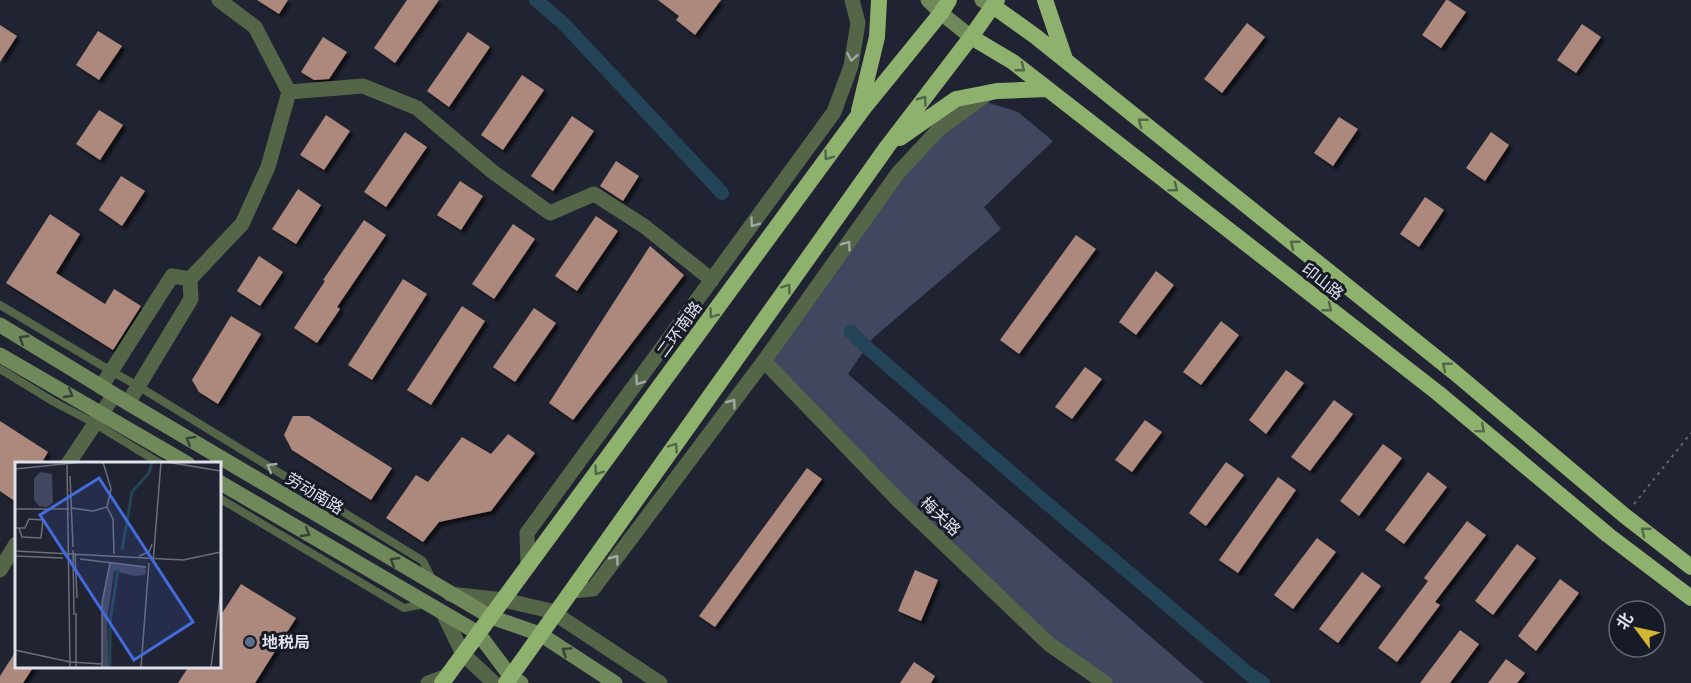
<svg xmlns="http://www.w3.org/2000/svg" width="1691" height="683" font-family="Helvetica,'Noto Sans SC',sans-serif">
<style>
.green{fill:#424760}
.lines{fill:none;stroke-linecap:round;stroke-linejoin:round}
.canal{stroke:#234456;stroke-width:14}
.building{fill:#ad887c;filter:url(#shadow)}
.path{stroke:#626572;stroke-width:2;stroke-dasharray:3 4.5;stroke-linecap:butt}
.service{stroke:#556548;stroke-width:8}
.minor{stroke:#556548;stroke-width:15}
.tertiary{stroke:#556548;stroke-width:15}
.secondary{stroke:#6f895a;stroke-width:15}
.trunk{stroke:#8eb26e;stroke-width:16}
.oneway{stroke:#a1a9a2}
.oneway2{stroke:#52664a}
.oneway3{stroke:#364139}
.service-dot{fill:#5c6f8a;stroke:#171a27;stroke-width:2}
.labels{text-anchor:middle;stroke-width:6;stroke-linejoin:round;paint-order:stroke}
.street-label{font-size:16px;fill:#dfe1eb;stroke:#171a27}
.poi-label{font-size:16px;font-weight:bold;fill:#dfe1eb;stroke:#171a27;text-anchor:start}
.inset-river{fill:none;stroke:#234456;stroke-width:3}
.inset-road{fill:none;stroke:#6c6f7b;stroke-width:1.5}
.view{fill:#446bdc;fill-opacity:0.15;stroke:#446bdc;stroke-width:3}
.inset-edge{fill:none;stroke:#dfe1eb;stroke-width:3}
</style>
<defs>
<filter id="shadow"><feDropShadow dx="3.5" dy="3.5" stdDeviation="1.5" flood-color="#0009"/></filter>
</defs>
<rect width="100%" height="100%" fill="#202331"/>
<path class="green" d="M980,100l38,12 35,29 -69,66 17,22 -128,109 -25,36 356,309h-99l-56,-39 -285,-283 134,-188z"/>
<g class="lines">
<path class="canal" d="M536,0l27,23 159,170
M851,332l12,12 174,151 212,179 14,9"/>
</g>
<path class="building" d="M257,0h31l-9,14z
M407,0h32l-44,63 -21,-15z
M658,0h63l-26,35 -19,-15 3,-4z
M1446,0h2l18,12 -25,36 -19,-13z
M1247,23l18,14 -43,56 -18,-14z
M1582,24l19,13 -25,36 -19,-13z
M0,25l17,11 -17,26z
M98,31l24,15 -23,34 -23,-15z
M468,32l22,15 -41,60 -22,-16z
M323,37l24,15 -18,27 -15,1 -13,-8z
M522,75l22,15 -41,60 -22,-15z
M99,110l24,15 -23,35 -24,-16z
M326,115l24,16 -26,39 -24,-15z
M572,116l22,15 -41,60 -22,-15z
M1339,117l19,12 -25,37 -19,-13z
M405,132l22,15 -41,60 -22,-15z
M1491,132l18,13 -24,36 -19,-13z
M616,161l23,15 -16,25 -23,-15z
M121,176l24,15 -23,35 -23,-16z
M460,181l23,15 -22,34 -24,-15z
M298,189l23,16 -25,39 -24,-15z
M1425,197l19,13 -25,37 -19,-13z
M50,214l30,20 -24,39 49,31 9,-15 27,17 -28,44 -107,-67z
M596,216l22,15 -41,60 -22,-15z
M364,220l22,15 -49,72 3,2 -23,34 -23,-15 31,-47 -2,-1z
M513,224l22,15 -41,60 -22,-15z
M1076,235l20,14 -77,105 -19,-14z
M650,246l34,29 -111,145 -24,-17z
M259,256l24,16 -23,34 -23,-15z
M1156,271l18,14 -38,50 -17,-13z
M403,279l24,15 -55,86 -24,-15z
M462,306l23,15 -54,84 -24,-15z
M534,308l22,15 -41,59 -22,-15z
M231,316l30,18 -43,70 -19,-12 -7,-12z
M1221,321l18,14 -38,50 -18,-13z
M1085,367l17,12 -30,40 -17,-12z
M1286,370l18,13 -38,51 -17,-14z
M1334,400l19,14 -43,57 -19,-14z
M293,416h16l83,52 -21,32 -79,-50 -8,-15z
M1145,420l17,12 -30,40 -17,-12z
M0,421l48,31 -7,12h-25v38l-16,-11z
M508,434l27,19 -44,58 -52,11 -16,20 -37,-24 30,-43 12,7 34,-45 29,17z
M1383,444l19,14 -43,58 -19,-15z
M1226,462l18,13 -38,51 -17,-13z
M807,468l15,11 -107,148 -16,-11z
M1428,472l19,15 -43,57 -19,-14z
M1278,477l18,13 -58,83 -19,-13z
M1467,521l19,14 -51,67 5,3 -43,57 -19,-14 50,-67 -4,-3z
M1317,538l19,14 -43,57 -19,-14z
M1517,544l19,14 -43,57 -18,-14z
M915,570l23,10 -17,41 -23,-10z
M1362,572l19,14 -43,57 -19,-14z
M1560,579l19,14 -43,58 -18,-15z
M241,584l55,34 -41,65h-77l11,-17h30v-48z
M1460,630l19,14 -29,39h-30z
M16,651v15h18l-11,17h-23v-7z
M1506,659l19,14 -8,10h-29z
M914,662l21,14 -4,7h-31z"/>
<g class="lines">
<path class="path" d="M1634,504l57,-71"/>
<path class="service" d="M0,305l111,66 27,15 285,175 9,18
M0,369l54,33 40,21 67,41
M219,498l185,110 20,-4"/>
<path class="minor" d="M289,92l74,-6 54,22 76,64 57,41 44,-19 50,32 68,54
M764,361l134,139 151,144 56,39
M101,387l71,-111 18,3
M128,403l63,-104 -1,-20 52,-55 26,-57 21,-75 -34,-65 -36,-27"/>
<path class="tertiary" d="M68,464l46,-69
M528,566l-1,-33 307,-421 17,-46 7,-43 -6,-23
M0,570l16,-26
M572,591l21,-2 171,-228 134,-188 41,-44 51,-37
M450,594l54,6 47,11 109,72
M443,613l20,41 31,29
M428,683l19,-7"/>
<path class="secondary" d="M928,0l13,13 30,24
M982,0l11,6
M0,325l128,78 363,214 49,17 75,49
M0,355l188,109
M219,482l259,151 33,44 10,6"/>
<path class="trunk" d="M1045,0l20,59
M993,6l42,30 419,336 171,144 66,51
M971,37l42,25 425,331 170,142 83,63
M859,111l18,-74 2,-37
M900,138l56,-39 41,-8 50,-2
M442,683l421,-574 78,-96 8,-13
M506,683l381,-536 84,-110 26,-37"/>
</g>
<defs><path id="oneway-chevron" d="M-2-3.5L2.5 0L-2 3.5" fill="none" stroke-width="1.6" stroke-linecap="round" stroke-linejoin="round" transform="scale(1.5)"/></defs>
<g class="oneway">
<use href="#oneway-chevron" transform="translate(852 57) rotate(100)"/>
<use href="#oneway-chevron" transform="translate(754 223) rotate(126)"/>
<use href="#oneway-chevron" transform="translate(847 245) rotate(-54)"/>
<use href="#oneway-chevron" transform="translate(639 381) rotate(126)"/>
<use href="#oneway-chevron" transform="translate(732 403) rotate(-53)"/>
<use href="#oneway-chevron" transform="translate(271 467) rotate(-149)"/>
<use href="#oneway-chevron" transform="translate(615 559) rotate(-53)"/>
</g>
<g class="oneway2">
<use href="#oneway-chevron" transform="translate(1021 68) rotate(38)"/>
<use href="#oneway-chevron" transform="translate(923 100) rotate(-53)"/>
<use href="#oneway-chevron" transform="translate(1142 122) rotate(-141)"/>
<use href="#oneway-chevron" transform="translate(828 156) rotate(126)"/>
<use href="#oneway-chevron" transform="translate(1174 188) rotate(38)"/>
<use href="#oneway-chevron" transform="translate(1294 244) rotate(-141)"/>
<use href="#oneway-chevron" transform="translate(787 288) rotate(-54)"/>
<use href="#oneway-chevron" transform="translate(1328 308) rotate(38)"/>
<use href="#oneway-chevron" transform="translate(713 314) rotate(126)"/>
<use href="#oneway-chevron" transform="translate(1446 366) rotate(-141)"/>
<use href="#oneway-chevron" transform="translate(1481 429) rotate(40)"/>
<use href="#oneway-chevron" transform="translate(674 447) rotate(-55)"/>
<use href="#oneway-chevron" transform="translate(598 471) rotate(126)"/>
<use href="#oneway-chevron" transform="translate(1645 531) rotate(-142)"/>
</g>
<g class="oneway3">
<use href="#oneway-chevron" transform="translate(23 339) rotate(-148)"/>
<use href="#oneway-chevron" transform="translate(69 394) rotate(30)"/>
<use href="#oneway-chevron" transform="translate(190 440) rotate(-149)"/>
<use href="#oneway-chevron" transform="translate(306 533) rotate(30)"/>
<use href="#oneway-chevron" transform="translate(394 561) rotate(-149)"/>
<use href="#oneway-chevron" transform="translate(566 651) rotate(-146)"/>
</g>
<circle class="service-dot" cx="250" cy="642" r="6"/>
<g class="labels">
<g class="street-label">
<text transform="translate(1323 281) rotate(38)" y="6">印山路</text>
<text transform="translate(679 329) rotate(-54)" y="6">二环南路</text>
<text transform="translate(315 493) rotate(31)" y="6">劳动南路</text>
<text transform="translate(941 516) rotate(44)" y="6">梅关路</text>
</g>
<g class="poi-label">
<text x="262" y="648">地税局</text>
</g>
</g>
<g transform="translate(15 462)">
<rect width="206" height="206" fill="#202331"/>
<path d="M25,10l12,2 1,29 -6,4 -8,-1 -5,-6v-21zM95,101l35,4 1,4 -1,4 -10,1 -21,-5 -7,50 2,46h-7v-64z" fill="#424760"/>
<path class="inset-river" d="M107,88l10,-58 17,-19 3,-11M95,205v-45l8,-53"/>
<path class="inset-road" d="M52,0l3,205M151,0l55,9M0,7l68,-7M55,14l3,71M92,45l6,12 1,35M56,46l22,3 14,-4 4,-18 -8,-27M0,47h54M0,66h10l4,-9 14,1 -2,18 -19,-1 -3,-9M58,88l1,65M0,89l168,9 38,-8M60,91l2,45M0,94l48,2M124,94l10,-4 3,-8M65,97l66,8M138,101l8,-101M0,188l55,12 32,2M61,205v-54M87,205v-64l8,-40M126,205l8,-104M196,205l10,-77"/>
<path class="view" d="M84,16l94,144 -59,38 -94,-145z"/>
<rect width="206" height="206" class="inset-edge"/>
</g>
<g transform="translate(1637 629) rotate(303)"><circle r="28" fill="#171a27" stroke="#676a75" stroke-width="1.5"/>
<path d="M0-4.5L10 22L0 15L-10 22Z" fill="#d4b635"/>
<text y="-9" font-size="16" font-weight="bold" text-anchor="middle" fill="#dfe1eb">北</text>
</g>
</svg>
